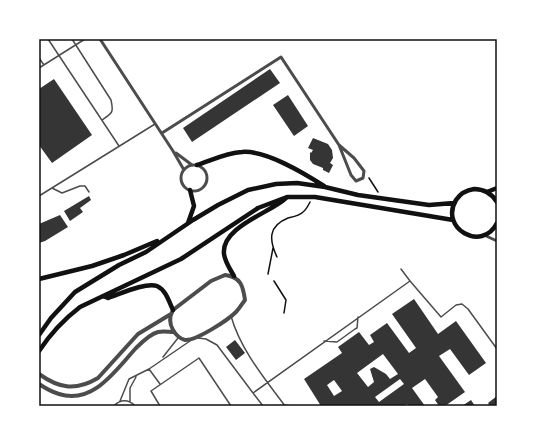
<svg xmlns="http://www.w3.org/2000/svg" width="536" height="445" font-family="'Fira Sans',sans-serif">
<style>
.building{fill:#353535;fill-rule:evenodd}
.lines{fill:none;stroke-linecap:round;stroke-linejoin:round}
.path{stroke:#111;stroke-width:1.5}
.service{stroke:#4c4c4c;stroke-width:1.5}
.minor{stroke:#4c4c4c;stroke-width:3}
.tertiary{stroke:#4c4c4c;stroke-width:4}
.secondary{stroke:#111;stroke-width:4.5}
.neatline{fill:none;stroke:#111;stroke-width:1.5}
</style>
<rect width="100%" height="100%" fill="#fff"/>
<path class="building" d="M270,69l10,14 -88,59 -9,-14z
M54,79l38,56 -40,28 -13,-18v-56z
M288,95l20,31 -14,10 -21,-31z
M313,138l15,6 4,6 1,8 -3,5 3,2 -4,8 -6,-3v-2l-10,-4 -3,-4v-8l1,1 2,-3 -5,-2z
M89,196l2,4 -11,8 3,4 -13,9 -6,-10z
M60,215l8,12 -23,14 -6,2v-19z
M414,299l24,35 18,-13 30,42 -17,12 -19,-26 -11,7 26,36 -20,14h-6l-4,-6 3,-3 -13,-18 -13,9 13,18h-16l-2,-2 -3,2h-83l-17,-27 38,-26 -4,-6 21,-15 10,13 5,-3 -4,-7 17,-12 22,30 7,-5 -24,-34zM383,354l15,20 -8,5 -4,-5 -12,-7 -4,2 4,13 -6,5 -11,-14zM400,379l4,5 -25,18 -4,-5zM334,380l8,11 -8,5 -7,-11z
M235,340l10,13 -9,7 -10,-13z
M497,396v10h-7l-2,-3z
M471,400l4,6h-13z"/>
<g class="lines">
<path class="path" d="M369,178l9,14
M277,257c-8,-17 -9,-31 11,-39 4,-1 11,-2 15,-6 3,-2 5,-6 7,-10
M268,274l5,-26
M274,281l12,19 -2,13"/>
<path class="service" d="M48,39l71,107
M72,39l39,61c3,13 1,13 -9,20
M39,58l5,7
M39,68l46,-29
M52,188l10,5 18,-7h5l4,6
M39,196l116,-72
M401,269l9,12
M231,316c9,33 34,63 54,90
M198,338l8,1 11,6 36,48
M324,341l13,1 18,-13 2,-1 1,-11
M163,357l15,-19
M160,384l-11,-15 41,-28
M120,401l9,-22 20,-10
M130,402v-14l6,-11
M284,405l7,1
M114,406c6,-7 15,-7 21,0
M160,406l-9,-15 48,-33 32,48
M263,406l-10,-13 157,-112 31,36 15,-12 6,-1 6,5 29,40"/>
<path class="minor" d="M100,39l73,112 11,19
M162,133l119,-76 58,88 12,30 5,6 7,-3 1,-7 -10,-13 -15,-13
M176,153l16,12
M181 178a13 13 0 1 1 26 0a13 13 0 1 1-26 0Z
M484,235l13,6"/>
<path class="tertiary" d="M225,275c16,2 18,11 20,25 -3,4 -6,9 -9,12 -8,8 -40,29 -51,28 -5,-1 -10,-6 -12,-10 -4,-7 -4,-13 0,-20l38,-29z
M39,374c21,15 37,17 59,4l40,-44 33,-20
M39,384c6,4 13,8 20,10 34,11 57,-24 77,-46 6,-6 14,-14 22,-16 5,-1 11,0 16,0"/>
<path class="secondary" d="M197,165c15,-5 29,-12 45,-13 23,-2 62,21 82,34
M487,192l10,-4
M497,202c-5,-8 -13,-13 -23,-13 -7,1 -14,5 -18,11 -17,28 26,53 41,23
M188,223l6,-17 -4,-16
M234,276c-4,-7 -9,-14 -10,-22 -3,-27 46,-41 62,-56
M39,279l53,-13 32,-11 33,-14
M103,296l5,2c12,-4 38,-16 49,-12 9,4 12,16 16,24
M39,335l12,-17 24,-26 44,-27 27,-13 47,-32 25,-15 30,-15 28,-6 21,-1 28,4 33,8 71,10 25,-2
M39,351c12,-18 24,-31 41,-44l101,-48 77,-51 29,-11h28l138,23"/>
</g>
<rect width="536" height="445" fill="none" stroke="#ffffff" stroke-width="80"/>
<rect x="40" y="40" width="456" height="365" class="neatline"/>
</svg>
